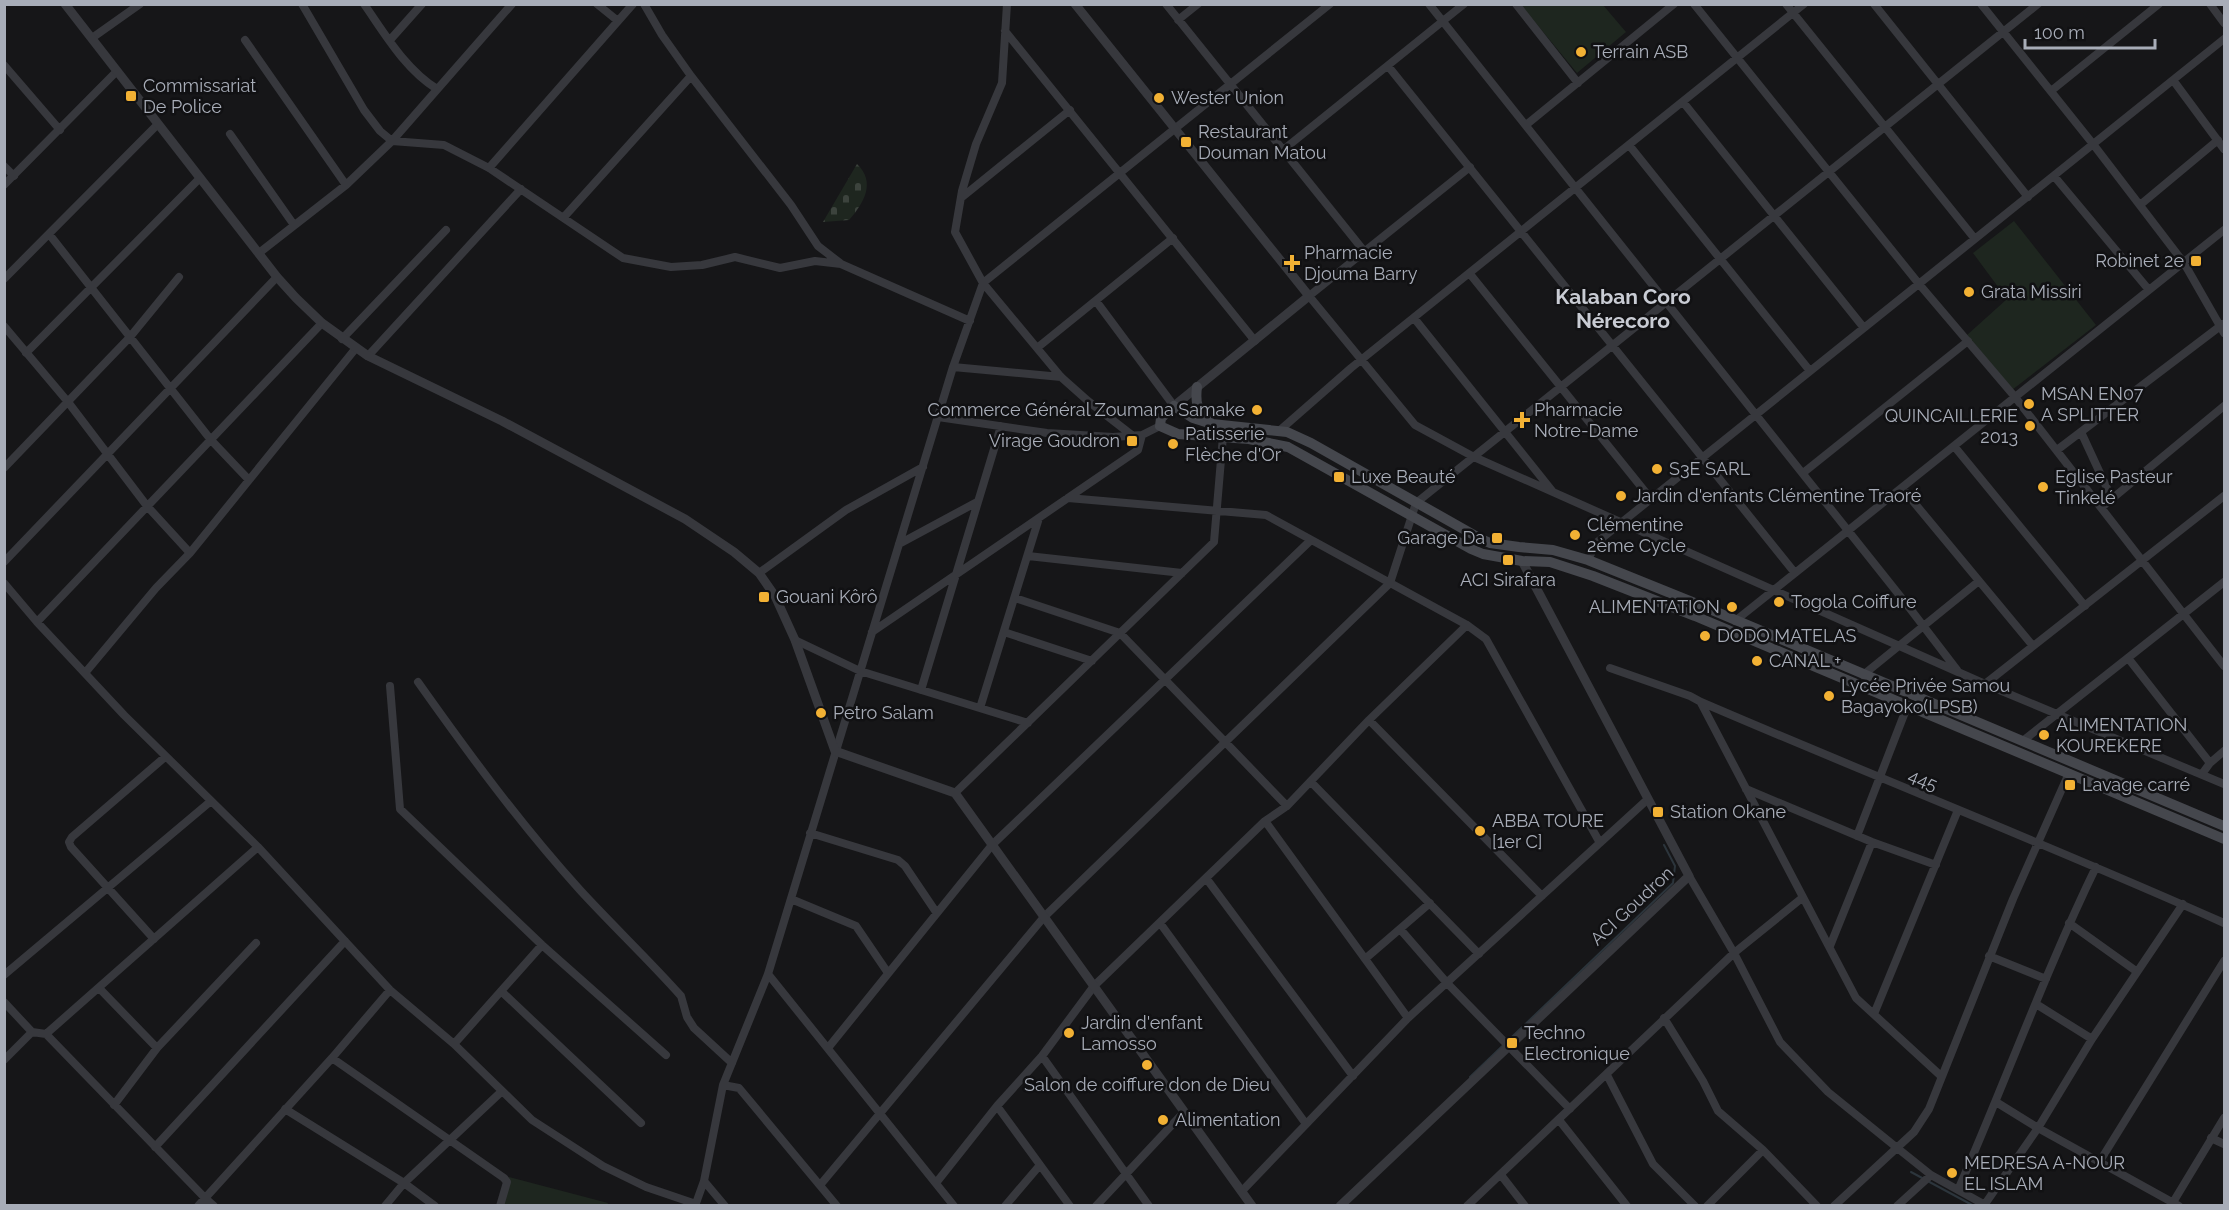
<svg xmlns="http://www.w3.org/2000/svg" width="2229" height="1210" font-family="Raleway,sans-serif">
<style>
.grass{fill:#1e261f}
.cemetery{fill:url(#cemetery-stones)}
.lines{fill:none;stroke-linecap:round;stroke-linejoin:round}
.stream{stroke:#2c353c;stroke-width:2}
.minor{stroke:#37383d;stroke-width:8}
.tertiary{stroke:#37383d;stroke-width:9}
.secondary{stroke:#45474d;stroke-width:10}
.poi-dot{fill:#f2b134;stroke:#111113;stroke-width:2}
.labels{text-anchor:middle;stroke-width:5;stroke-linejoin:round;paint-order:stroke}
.poi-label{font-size:18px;fill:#a8adb8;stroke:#111113;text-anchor:start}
.street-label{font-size:18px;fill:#a8adb8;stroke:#111113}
.quarter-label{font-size:21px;font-weight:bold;fill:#c9ccd4;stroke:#111113}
</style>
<defs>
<pattern id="cemetery-stones" width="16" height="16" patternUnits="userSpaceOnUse" patternTransform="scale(1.5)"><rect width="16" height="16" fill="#1e261f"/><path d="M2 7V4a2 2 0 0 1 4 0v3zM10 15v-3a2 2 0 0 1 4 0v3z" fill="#3c433d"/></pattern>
</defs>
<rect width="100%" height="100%" fill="#161618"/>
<path class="grass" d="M1521,5h82l23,27 -49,41z
M2014,221l82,104 -84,65 -45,-55 40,-36 -34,-46z
M509,1177l99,26 -1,3h-105z"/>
<path class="cemetery" d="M857,164c19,18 7,39 -8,56l-26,2z"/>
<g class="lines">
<path class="stream" d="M1470,1077l203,-194 2,-17 -11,-21
M1911,1172l63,34"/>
<path class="minor" d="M302,4l62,106 16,21 12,10 52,4 45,23 134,90 48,9 31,-2 33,-8 45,11 35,-7 26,3 129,57
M364,4c21,30 41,65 73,85
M597,4l21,17
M644,4l18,31 29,41 100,129 27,41 22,17
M1007,4l-5,79 -26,61 -14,47 -7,41 28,51 78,94 27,24 45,35
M1166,4l198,247
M1429,4l479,602 49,64
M1516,4l62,79
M1694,4l225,280 96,113 209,269
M1786,4l189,235
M1874,4l154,193
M1981,4l112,140 91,119 40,70
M2210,4l14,19
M1178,20l20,-16
M1005,31l250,310
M92,38l48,-34
M245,40l101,145
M390,40l32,-36
M4,65l56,65
M1388,66l407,507
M2173,80l51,69
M2051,91l108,-87
M1683,102l181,226
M1526,125l148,-121
M230,134l64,91
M1629,145l181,226
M1283,150l181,-146
M4,166l10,10
M1470,167l-161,129 106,129 59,32 511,227 239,100
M489,168l144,-164
M2054,176l95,114
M4,185l113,-114
M961,198l109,-88
M2140,205l78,-65
M564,217l127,-141
M49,234l162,206 38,40
M259,253l87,-68 46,-44 120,-137
M1470,274l181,225
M4,279l154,-155
M1096,301l78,105
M1414,318l139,174
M4,326l64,76 79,104 43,47
M342,339l104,-109
M1037,348l136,-110
M26,353l174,-175
M368,356l153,-167
M953,367l108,10
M938,417l109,16 66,4 29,-2 18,-9
M1279,431l72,-63 453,-364
M2081,432l31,67
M1954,446l131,160
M2057,450l166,-126
M4,468l126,-131 49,-60
M1803,473l165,-132
M1902,488l131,158
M1068,498l198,17 201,110 19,14 114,204
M2102,507l122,-101
M899,544l78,-42
M1028,556l154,17
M1588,560l8,-17 628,-504
M4,562l273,-285
M759,573l87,-63 77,-43
M4,583l33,39 87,93 134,132 132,143 64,54 78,76 71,46 43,21 50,17
M1015,598l105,35 167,173
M1735,621l489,-391
M37,622l285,-299
M872,632l266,-182 4,-15
M1004,632l88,29
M795,640l65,31 168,52
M2128,658l82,105
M1610,668l80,28 11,6c174,75 351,144 523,221
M85,673l71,-85 34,-35 166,-205
M1863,675l116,-94
M418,682c51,72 103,143 162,208 33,36 69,70 101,106l6,21 7,11 38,35
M1985,684l239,-188
M390,686l10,123 142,136 124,110
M921,690l80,-264
M1701,703l155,295 85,78
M980,708l59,-190
M1369,720l173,176
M2024,740l200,-158
M2202,774l8,-11 14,-12
M1311,782l168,172
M1746,789l126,53 64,23
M955,793l259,-251 9,-106
M1265,821l143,197
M810,833l88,27 7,6 31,46
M1857,836l50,-129
M1689,876l45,77 46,89 48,50 68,55 35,28 56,31
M1206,878l147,198
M791,899l65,27 32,47
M1160,923l146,201
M2069,923l67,48
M1400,929l47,54 123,126
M154,939l-83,-92 -2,-5 3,-5 93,-80
M1830,946l42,-104
M1989,956l57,23
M1365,959l65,-56
M768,974l186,232
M4,975l207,-174
M99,988l58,60
M501,991l140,132
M4,1002l28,30 14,2 159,164 9,8
M2036,1004l56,35
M1874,1014l84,-204
M1664,1018l39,63 15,30 45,39 54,56
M46,1034l212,-187
M454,1044l88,-99
M828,1048l164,-203 319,-305
M1042,1056l107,150
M332,1058l172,120 3,4 -7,24
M4,1060l28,-28
M1607,1075l46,89 42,42
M723,1085l16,3 98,118
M1996,1102l42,26 141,78
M114,1105l43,-57 99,-105
M997,1106l73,100
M285,1109l119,74 31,23
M1559,1120l68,86
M2211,1138l13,6
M155,1147l190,-206
M2100,1161l124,-200
M1501,1175l24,31
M704,1181l19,-96 45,-111 185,-607 30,-84 347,-279
M936,1183l61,-77 45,-50 52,-70 171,-165 22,-15 82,-86 98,-95
M821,1184l223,-267 346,-334 26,-80 622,-499
M1958,1190c47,-107 87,-218 138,-323
M1242,1191l166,-173 240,-219
M1985,1204l53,-76 54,-89 91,-135
M2172,1204l52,-86
M198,1206l134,-148 58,-68
M385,1206l19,-23 97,-91
M695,1206l9,-25 21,25
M1005,1206l35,-41
M1096,1206l88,-94
M1467,1206l267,-253 68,-55
M1707,1206l56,-56
M1834,1206l80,-74 15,-23 84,-210 56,-126
M1897,1206l34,-31"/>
<path class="tertiary" d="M65,4l212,273 19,21 26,25 46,33 134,65 183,98 49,33 25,21 16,23 20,44 40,111 120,42 297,413
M1075,4l234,292 -135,110
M1340,1206l349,-330 -167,-315"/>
<path class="secondary" d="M1197,387c-2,16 0,24 13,35
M2224,826l-524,-221 -112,-45 -35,-10 -34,-3 -29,-4 -9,-4 -170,-96 -24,-11 -75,-8 -19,-6 -19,-12 -13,12 -1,8 18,8 71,5 39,8 183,102 12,5 39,7 28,1 43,14 102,40 529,223"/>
</g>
<g class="poi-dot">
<circle cx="1581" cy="52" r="6"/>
<rect x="125" y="90" width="12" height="12" rx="3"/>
<circle cx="1159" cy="98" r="6"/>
<rect x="1180" y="136" width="12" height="12" rx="3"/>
<rect x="2190" y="255" width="12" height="12" rx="3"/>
<path d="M1289 254h6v6h6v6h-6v6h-6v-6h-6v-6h6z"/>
<circle cx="1969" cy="292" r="6"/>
<circle cx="2029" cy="404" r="6"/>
<circle cx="1257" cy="410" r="6"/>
<path d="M1519 411h6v6h6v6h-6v6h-6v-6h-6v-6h6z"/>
<circle cx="2030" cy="426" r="6"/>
<rect x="1126" y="435" width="12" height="12" rx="3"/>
<circle cx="1173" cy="444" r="6"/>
<circle cx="1657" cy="469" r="6"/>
<rect x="1333" y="471" width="12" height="12" rx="3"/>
<circle cx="2043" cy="487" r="6"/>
<circle cx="1621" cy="496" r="6"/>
<circle cx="1575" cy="535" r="6"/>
<rect x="1491" y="532" width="12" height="12" rx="3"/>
<rect x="1502" y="554" width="12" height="12" rx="3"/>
<rect x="758" y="591" width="12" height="12" rx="3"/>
<circle cx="1779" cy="602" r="6"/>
<circle cx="1732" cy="607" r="6"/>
<circle cx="1705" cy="636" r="6"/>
<circle cx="1757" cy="661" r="6"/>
<circle cx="1829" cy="696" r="6"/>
<circle cx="821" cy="713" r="6"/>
<circle cx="2044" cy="735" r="6"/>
<rect x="2064" y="779" width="12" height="12" rx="3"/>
<rect x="1652" y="806" width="12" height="12" rx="3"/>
<circle cx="1480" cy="831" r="6"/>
<circle cx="1069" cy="1033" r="6"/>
<rect x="1506" y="1037" width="12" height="12" rx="3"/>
<circle cx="1147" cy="1065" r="6"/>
<circle cx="1163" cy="1120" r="6"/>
<circle cx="1952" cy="1173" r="6"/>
</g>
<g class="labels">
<g class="poi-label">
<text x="1593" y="58">Terrain ASB</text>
<text x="143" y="92">Commissariat<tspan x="143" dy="21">De Police</tspan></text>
<text x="1171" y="104">Wester Union</text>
<text x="1198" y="138">Restaurant<tspan x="1198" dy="21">Douman Matou</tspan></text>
<text x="1304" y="259">Pharmacie<tspan x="1304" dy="21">Djouma Barry</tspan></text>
<text x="2184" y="267" text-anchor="end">Robinet 2e</text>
<text x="1981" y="298">Grata Missiri</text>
<text x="2041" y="400">MSAN EN07<tspan x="2041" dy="21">A SPLITTER</tspan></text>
<text x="1245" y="416" text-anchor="end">Commerce Général Zoumana Samake</text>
<text x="1534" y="416">Pharmacie<tspan x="1534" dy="21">Notre-Dame</tspan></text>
<text x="2018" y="422" text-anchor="end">QUINCAILLERIE<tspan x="2018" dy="21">2013</tspan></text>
<text x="1185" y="440">Patisserie<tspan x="1185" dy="21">Flèche d'Or</tspan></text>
<text x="1120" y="447" text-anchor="end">Virage Goudron</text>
<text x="1669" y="475">S3E SARL</text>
<text x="1351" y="483">Luxe Beauté</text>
<text x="2055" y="483">Eglise Pasteur<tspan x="2055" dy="21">Tinkelé</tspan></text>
<text x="1633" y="502">Jardin d'enfants Clémentine Traoré</text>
<text x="1587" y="531">Clémentine<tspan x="1587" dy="21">2ème Cycle</tspan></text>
<text x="1485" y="544" text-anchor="end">Garage Da</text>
<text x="1508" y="586" text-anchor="middle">ACI Sirafara</text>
<text x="776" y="603">Gouani Kôrô</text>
<text x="1791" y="608">Togola Coiffure</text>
<text x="1720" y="613" text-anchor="end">ALIMENTATION</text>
<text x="1717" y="642">DODO MATELAS</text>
<text x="1769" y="667">CANAL +</text>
<text x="1841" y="692">Lycée Privée Samou<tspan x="1841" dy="21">Bagayoko(LPSB)</tspan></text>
<text x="833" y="719">Petro Salam</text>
<text x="2056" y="731">ALIMENTATION<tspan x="2056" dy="21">KOUREKERE</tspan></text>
<text x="2082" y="791">Lavage carré</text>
<text x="1670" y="818">Station Okane</text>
<text x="1492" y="827">ABBA TOURE<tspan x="1492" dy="21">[1er C]</tspan></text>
<text x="1081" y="1029">Jardin d'enfant<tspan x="1081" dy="21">Lamosso</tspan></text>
<text x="1524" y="1039">Techno<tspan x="1524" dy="21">Electronique</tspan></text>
<text x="1147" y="1091" text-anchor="middle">Salon de coiffure don de Dieu</text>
<text x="1175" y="1126">Alimentation</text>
<text x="1964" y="1169">MEDRESA A-NOUR<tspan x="1964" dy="21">EL ISLAM</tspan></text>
</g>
<g class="street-label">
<text transform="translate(1923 780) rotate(22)" y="6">445</text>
<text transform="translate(1632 906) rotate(-43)" y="6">ACI Goudron</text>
</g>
<g class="quarter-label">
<text x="1623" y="304">Kalaban Coro<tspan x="1623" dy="24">Nérecoro</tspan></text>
</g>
</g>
<rect width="2229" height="1210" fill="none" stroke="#a8adb8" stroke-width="12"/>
<path d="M2025 39v9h130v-9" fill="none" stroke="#a8adb8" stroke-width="3"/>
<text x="2034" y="39" font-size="18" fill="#a8adb8" stroke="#111113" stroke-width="4.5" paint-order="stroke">100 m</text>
</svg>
